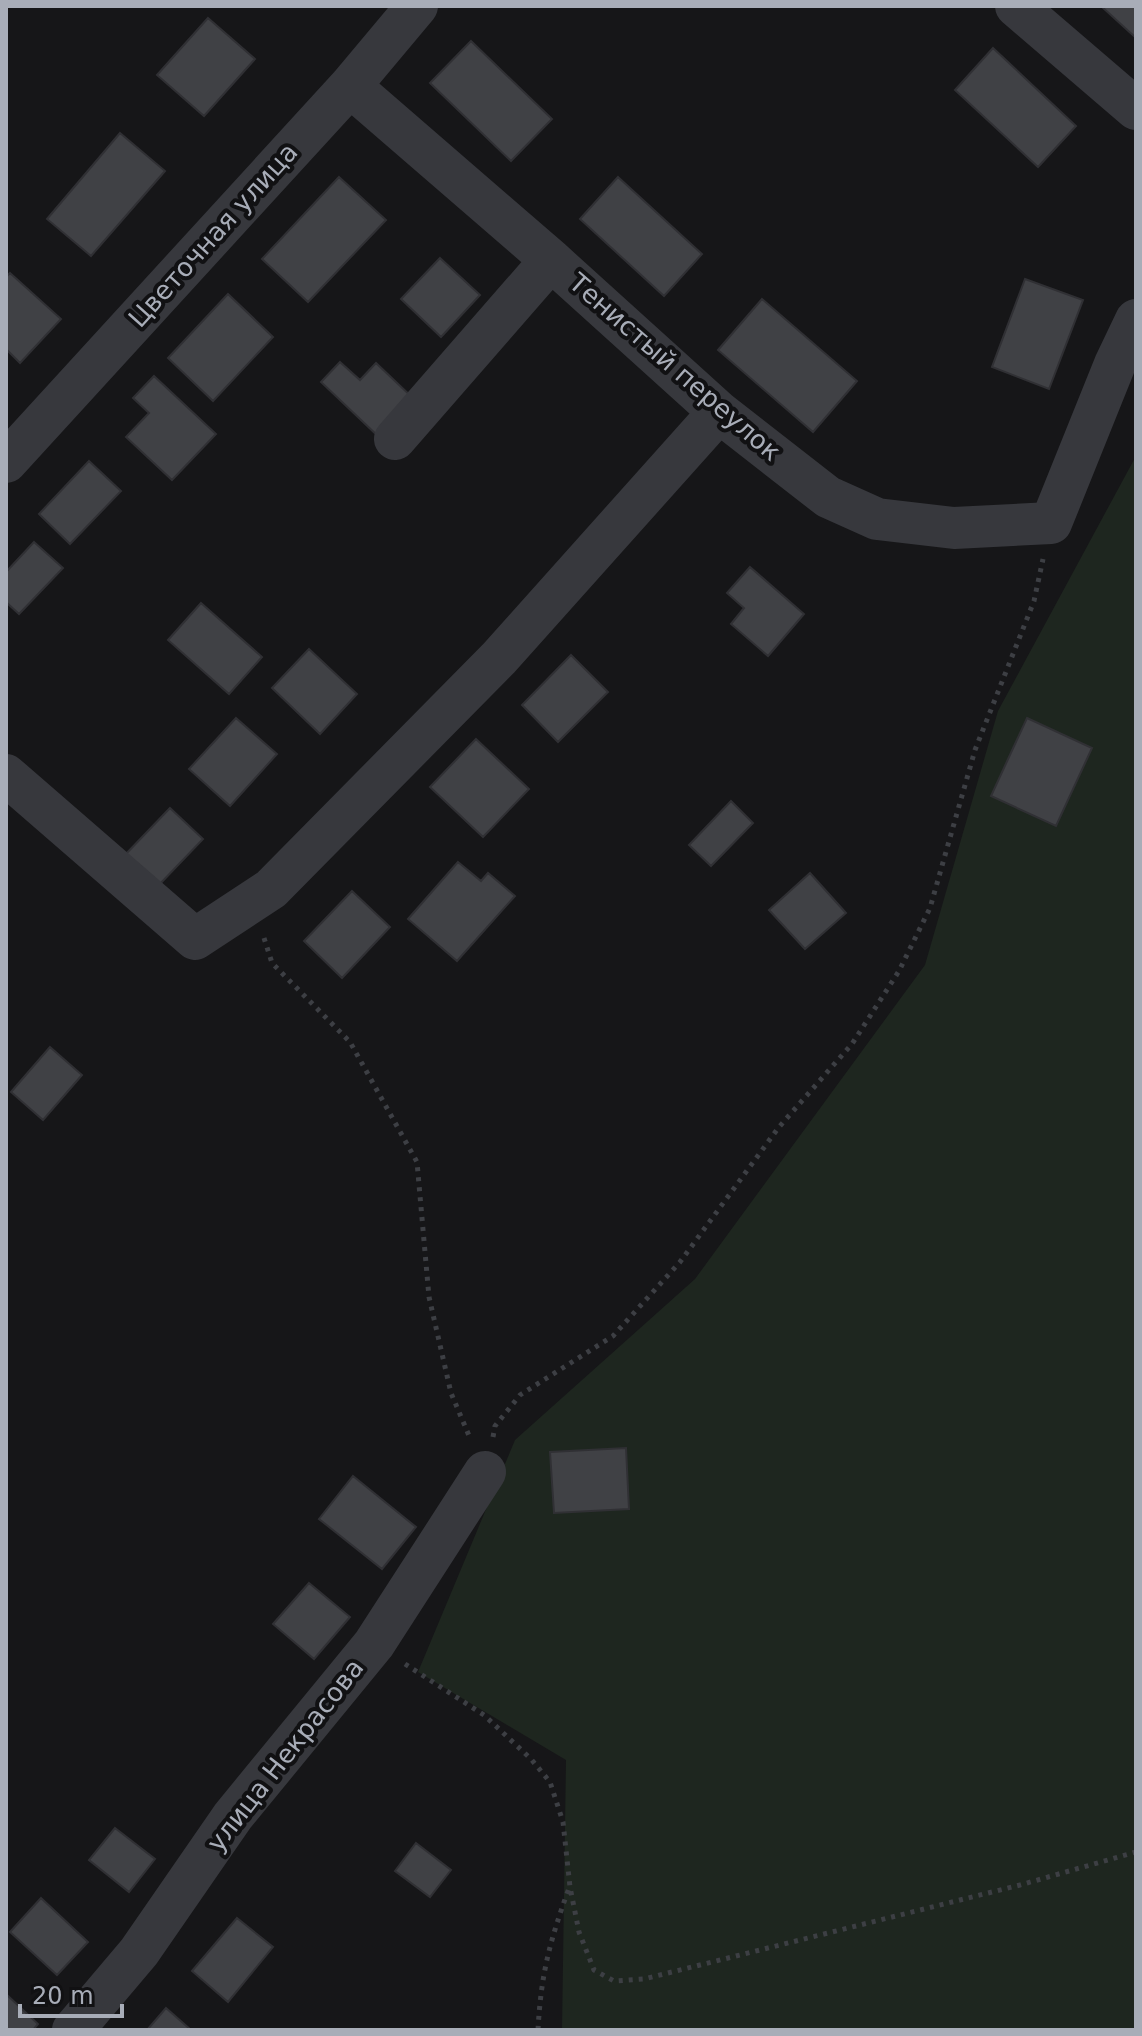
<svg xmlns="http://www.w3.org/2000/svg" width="1142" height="2036" font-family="'DejaVu Sans',sans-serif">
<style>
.green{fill:#1e261f}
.building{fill:#404145;stroke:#303034;stroke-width:2}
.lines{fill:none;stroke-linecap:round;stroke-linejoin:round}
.path{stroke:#3d3f44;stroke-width:5;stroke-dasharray:4 6;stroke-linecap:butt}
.minor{stroke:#37383d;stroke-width:42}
.labels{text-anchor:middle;stroke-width:8;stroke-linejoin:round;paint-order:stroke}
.street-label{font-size:26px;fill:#a8adb8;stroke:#111113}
</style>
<rect width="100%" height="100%" fill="#161618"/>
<path class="green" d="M1136,456v1574h-574l4,-270 -148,-88 97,-232 180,-161 230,-314 73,-254z"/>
<path class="building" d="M1101,6h35v32z
M208,18l47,41 -51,57 -47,-41z
M471,41l81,78 -41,42 -81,-78z
M993,48l83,78 -38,41 -83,-77z
M120,133l45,38 -74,85 -44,-37z
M339,177l47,43 -78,82 -46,-43z
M618,177l84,77 -38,42 -84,-77z
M440,258l40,37 -39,42 -40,-38z
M10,273l51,46 -41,44 -14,-14v-72z
M1025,279l58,21 -34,89 -57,-22z
M228,294l45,43 -60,64 -45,-43z
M762,299l95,82 -44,51 -95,-82z
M340,362l20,18 16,-17 39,37 -35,38 -59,-56z
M154,376l62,58 -44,46 -46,-43 23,-24 -16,-15z
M89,461l32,30 -51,53 -31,-30z
M34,542l29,26 -44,46 -13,-12v-30z
M750,567l54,47 -36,42 -37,-32 13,-16 -17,-15z
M201,603l61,54 -33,37 -61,-54z
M309,649l48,45 -37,40 -48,-46z
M571,655l37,37 -50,50 -36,-37z
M236,718l41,36 -47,52 -41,-37z
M1027,718l65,30 -36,78 -65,-30z
M476,739l53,50 -46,48 -53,-50z
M731,801l22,22 -42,43 -22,-21z
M170,808l33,31 -47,49 -33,-31z
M458,862l23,19 7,-8 27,23 -58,65 -49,-42z
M810,873l36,40 -41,36 -36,-39z
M352,891l38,36 -48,51 -38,-37z
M50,1047l32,28 -39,45 -32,-28z
M626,1448l3,61 -75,4 -4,-61z
M353,1476l63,51 -34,42 -63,-50z
M309,1583l41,34 -36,42 -41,-35z
M115,1828l40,31 -26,33 -40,-32z
M416,1843l35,27 -21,27 -35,-26z
M41,1898l47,44 -31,33 -47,-43z
M237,1918l36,29 -45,55 -36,-31z
M6,1994l32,30 -5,6h-27z
M166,2008l25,22h-44z"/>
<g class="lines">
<path class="path" d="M264,938l8,25 78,79 67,120 12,135 22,96 19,45
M493,1437l2,-11 25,-31 93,-59 67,-74 99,-135 73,-83 47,-73 31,-63 45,-158 59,-149 9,-42
M405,1664l79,51 47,44 19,23 13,40 7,65 9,45 15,38 20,11 30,-2 376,-94 116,-33
M538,2030c3,-57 12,-89 31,-142"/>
<path class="minor" d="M1016,6l120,103
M350,86l201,174 168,152 109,85 49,22 77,9 97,-5 64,-159 21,-44
M395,439l156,-179
M6,462l344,-376 67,-80
M6,775l189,164 76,-50 228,-231 220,-246
M73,2030l66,-78 94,-136 141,-172 111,-172"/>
</g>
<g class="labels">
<g class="street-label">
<text transform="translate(213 235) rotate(-48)" y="9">Цветочная улица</text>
<text transform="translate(675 367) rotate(41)" y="9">Тенистый переулок</text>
<text transform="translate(285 1755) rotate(-52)" y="9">улица Некрасова</text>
</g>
</g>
<rect width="1142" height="2036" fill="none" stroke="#a8adb8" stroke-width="16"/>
<path d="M20 2004v12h102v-12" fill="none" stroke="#a8adb8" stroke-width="4"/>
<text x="32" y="2004" font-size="24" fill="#a8adb8" stroke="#111113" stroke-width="6" paint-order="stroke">20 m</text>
</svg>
